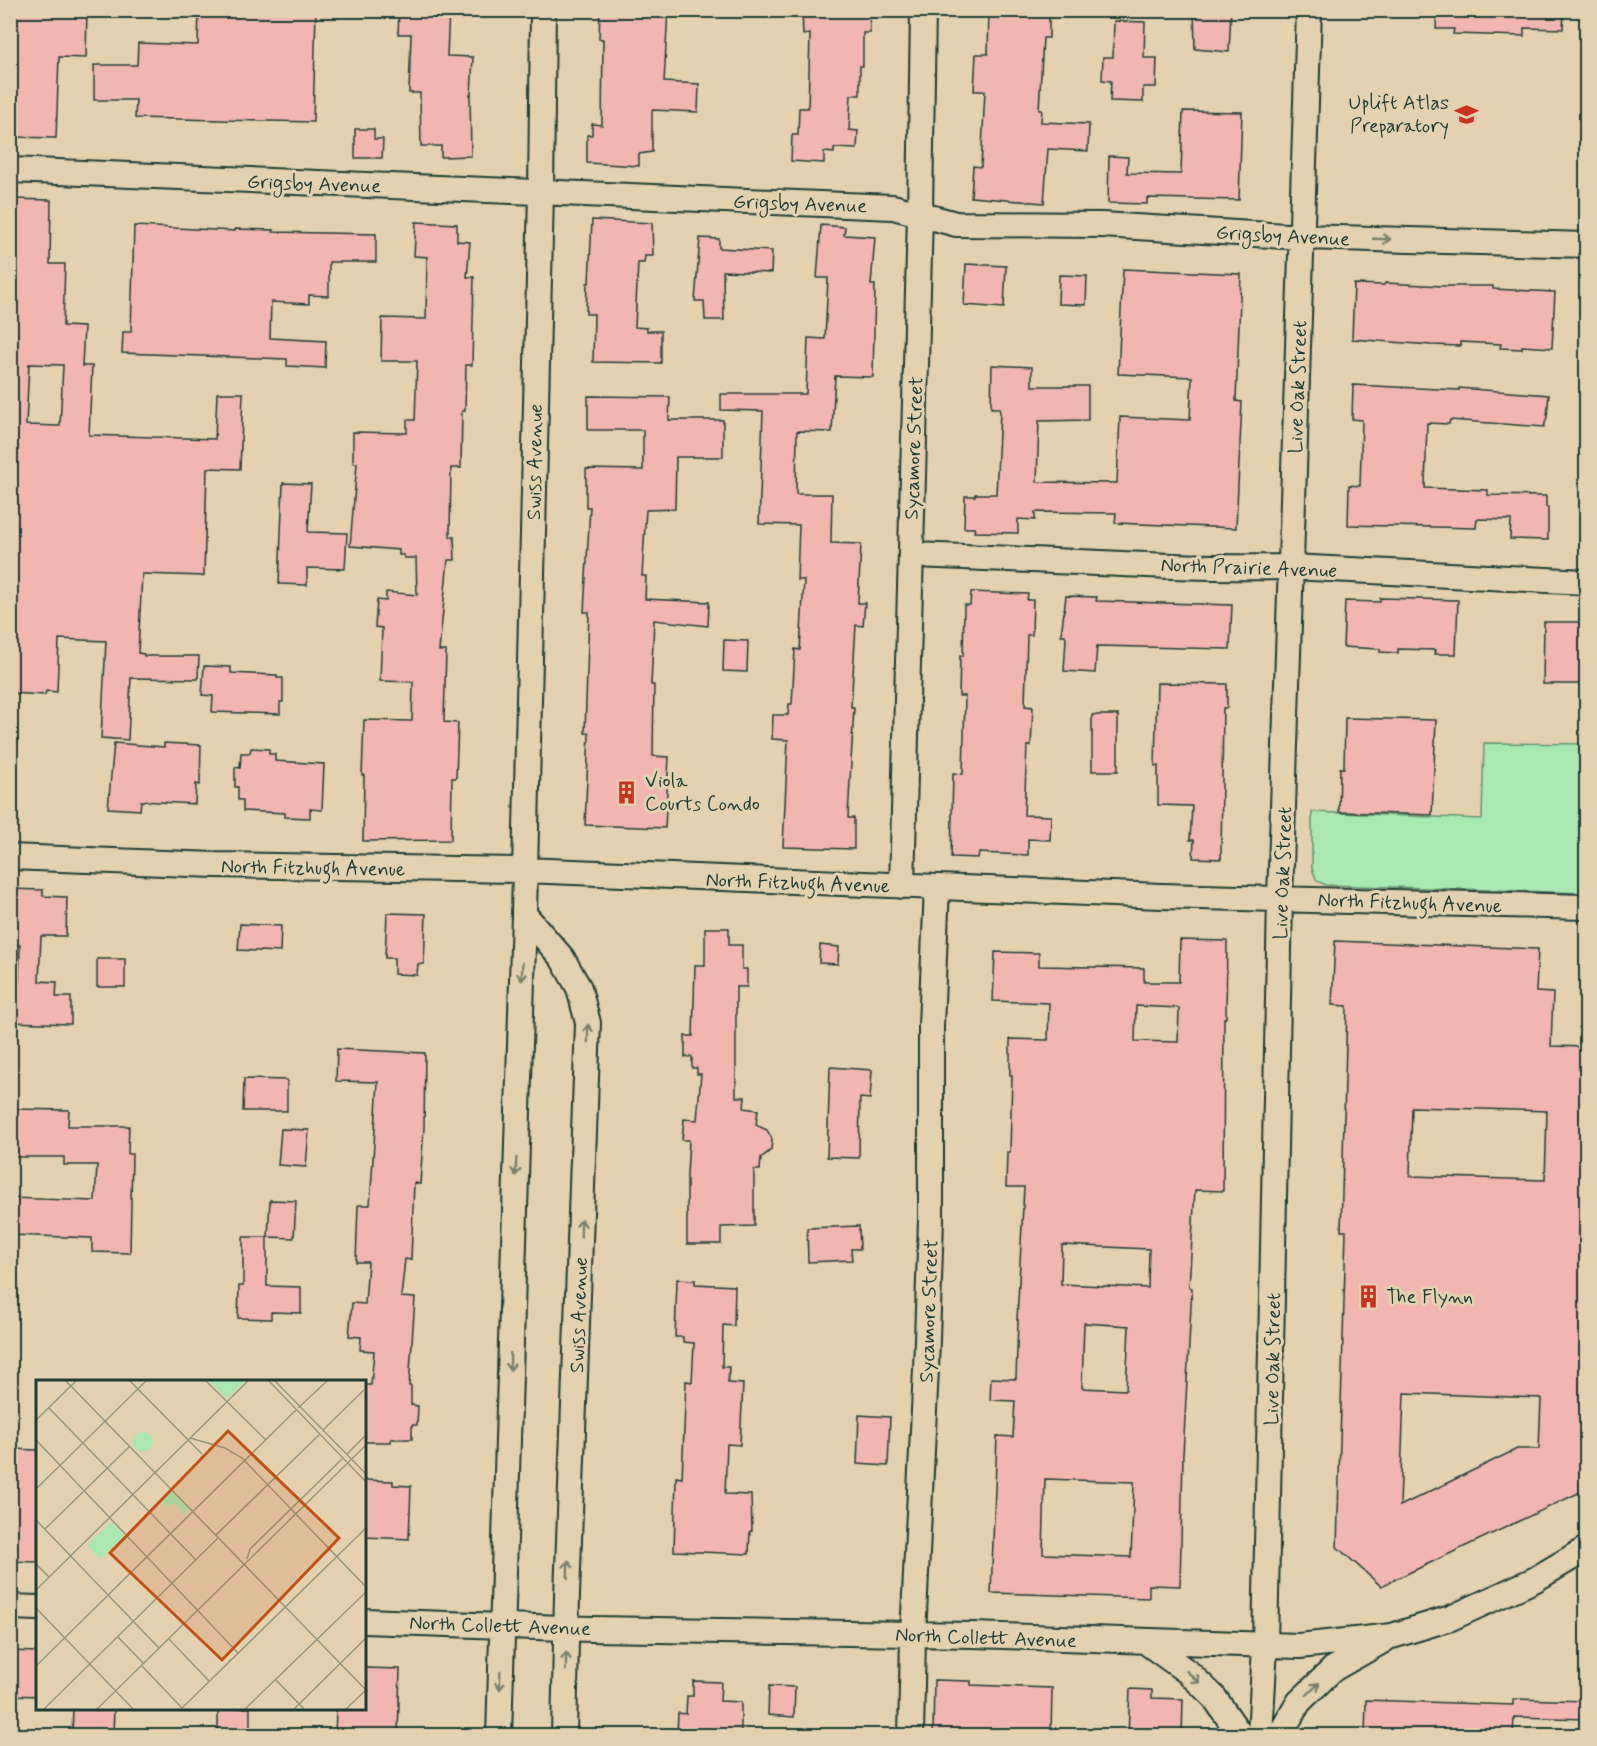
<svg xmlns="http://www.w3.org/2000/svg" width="1597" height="1746" font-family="Mynerve,sans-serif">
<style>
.green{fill:#a9e9b1;stroke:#649372;stroke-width:1.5}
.building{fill:#f1b6af;stroke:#1f3d34;stroke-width:1.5;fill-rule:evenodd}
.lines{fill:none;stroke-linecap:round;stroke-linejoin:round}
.minor-casing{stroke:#1f3d34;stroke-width:28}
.minor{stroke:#e4d1af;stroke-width:24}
.oneway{stroke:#78806b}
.labels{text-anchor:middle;stroke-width:6;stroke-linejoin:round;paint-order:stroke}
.poi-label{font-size:20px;fill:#1f3d34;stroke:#e4d1af;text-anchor:start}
.street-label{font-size:20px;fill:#1f3d34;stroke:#e4d1af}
.inset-road{fill:none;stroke:#95967e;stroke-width:1.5}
.view{fill:#c05314;fill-opacity:0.15;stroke:#c05314;stroke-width:3}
.inset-edge{fill:none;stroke:#1f3d34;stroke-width:3}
</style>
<rect width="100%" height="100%" fill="#e4d1af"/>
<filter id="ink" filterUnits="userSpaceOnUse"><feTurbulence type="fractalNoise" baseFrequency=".0167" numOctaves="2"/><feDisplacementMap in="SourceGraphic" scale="12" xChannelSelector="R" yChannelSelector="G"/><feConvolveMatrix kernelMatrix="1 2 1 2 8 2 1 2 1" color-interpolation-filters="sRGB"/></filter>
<g filter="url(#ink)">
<path class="green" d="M1484,743l102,1v149l-260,-8 -9,-4 -5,-12v-57l170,7z"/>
<path class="building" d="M13,10h74l-1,48 -27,-1 -3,81 -46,-1z
M199,10h117l-3,112 -178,-4 1,-18h-42v-35h43l1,-22 60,2z
M399,10h50l-2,46 26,1 -2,39 -1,-1 1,61 -30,1v-11h-20l-1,-53h-11l2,-59h-13z
M600,10h68l-4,72 35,2 -1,28 -46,-2v42l-13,2v12l-52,-3v-28h5v-11l10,1 1,-86h-4z
M802,10h67l1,23h-7v33h-3v29h-9l-2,35 9,1 -1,18 -23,-1v5l-10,-1v11l-33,-2 1,-26h6l1,-27h9l2,-74 -7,1z
M989,10h60v28h-6l-4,72h3l-1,12 48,2 -1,27 -40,-2 -4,54 -73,-6 2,-31 8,1 4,-76h-11l2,-37h12z
M1194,10h37l-2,42 -34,-3z
M1437,10h127l-1,19 -39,-1v8l-71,-2 1,-5h-18z
M1114,21l31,1 -1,36h13l-1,29h-13v15l-33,-1 1,-20 -9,-1 1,-23h10z
M1183,111l59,1 -3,88 -92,-2v6l-39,-1 1,-47 19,1 -1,16 54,1z
M355,129h19v10h9l-1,19h-27z
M11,199l40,1 -1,64h15l-2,62 21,1 -2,39h10l-3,69 126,4 2,-46h26l-3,76 -33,-1 -3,108 -62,-2 -4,79 6,1v2h55l-1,23 -67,-1 -3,62 -27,-2 5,-97 -47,-2 -2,53 -11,-1 -1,4 -35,-2zM29,364l34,1 -3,61 -34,-1z
M592,220l60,3 1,33h-8l-1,7h-6l-3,64 12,1v3h14v32l-68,-1 1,-48h-8l1,-31h2z
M416,222l41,2v17l13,1 -3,35h7l-2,88h-6l-1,46h-3l-1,57h-10l-1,69h4l1,23h-7l-9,91h7l-2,71 14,1 -2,55h-4l-1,62 -88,1 1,-66h-2l2,-55 48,1 1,-39 -33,-1 2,-53 -7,-1 2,-27 9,1v-9l31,3 -1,-37h-12v-3h-5v-5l-49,-4 7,-83h-4v-31l54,1v-13h8l2,-59h-36l1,-43 44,1 1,-62 -13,-1z
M821,225l24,2 -1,8 31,2 -4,48h4l-2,92 -38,-1 -3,56 -35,-1 -1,63h36l-1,49 30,1 -3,59h7l-2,23 -7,-1 -5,82h3l-6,111h6v31l-71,-2 5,-107 -16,-1 1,-24h15l1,-11h3l3,-55 5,1 4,-70h-7l2,-55 -40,-1 4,-113 -42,-1v-16h85l2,-56 17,1 3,-61h-11z
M134,226l101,5v-2l39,1 -1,2 103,2v28h-47v34l-20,-1v9l-38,-2 -1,36 56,3 -1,27 -38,-2v-7l-165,-6 1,-21h8z
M700,238l19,1v9l53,3 -1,22 -48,-2 1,49h-19l-1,-19h-9z
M966,264l40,2 -2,42 -40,-3z
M1123,269l118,5 -5,127 6,1 -6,126 -121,-5 1,-10 -81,-1v8l-17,-1v14l-44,-1 1,-4h-11l1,-32h10v-2h21l4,-82 -1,-4h-8l1,-43 40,2v19h56v34l-49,1 -2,61 80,1 3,-66 70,3 2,-43 -74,-3z
M1059,275l28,1 -1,29 -28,-1z
M1385,283l58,3h50v3l62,3 -3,56 -30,-2v3l-22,-1 1,-4 -41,-2v4l-29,-1 -79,-6 2,-55 30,1z
M1353,385l106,5v-2l90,7 -2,22 -3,10 -94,-7 -1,4 -22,-1 -2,65 63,2v5l58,1v11h2v33l-38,-1 1,-19 -34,-1 -1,9 -128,-3 1,-40 11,1 2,-66 -10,-1z
M588,396l82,1 -1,23h54v37h-47l-1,52 -29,1 -4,66h4l-1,23 64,3 -1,24 -54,-6 -3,65h3l-1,71 16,1 -4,71 -80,-3 4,-92h-4l4,-121h-5l6,-105h-4v-38l57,1v-40h-55z
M283,483l28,1 -3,48 39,1 -2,36 -38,-1v17l-28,-1z
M971,592l57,2 -1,6h6l-1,35h-5l-2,71 8,1 -2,39h-4l-3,69 27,1 -1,24 -22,-1v16l-49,-2 -1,5 -27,-1 2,-84 10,1 2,-78h-6l1,-40h3l1,-51h6z
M1066,596l31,1 -1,4 136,4 -2,44 -133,-3 -2,27 -31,-2 2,-33 -1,-3h-4z
M1380,598l78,2 -2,54h-22l1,-4 -37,-1v4l-18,-1v-3l-37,-2 2,-46 35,1z
M1544,622h43v53h-6v9h-38z
M724,640l24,1 -1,31 -24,-1z
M204,666l27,1v6l46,2v3h6v24h-3v12l-68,-2 1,-16 -11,-1z
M1157,683l70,1v24h-4l-2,151 -28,-1 1,-18h-4l2,-34 -34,-1v-39h-3z
M1092,715h26v56h-26z
M1345,718l91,2 -4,95 -93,-3 1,-44h4z
M114,743l50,4v-4l37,2 -1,40 -4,-1 -1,20 -54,-3 -1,9 -32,-2z
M251,748l18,1v5h6v7l49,3 -2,46 -12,-1v9l-25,-1v-4l-42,-2v-11h-5v-13h-3v-20l5,1 1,-15h9z
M10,889l33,1v6l24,1 -1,39h-25l-2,45 18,1 -1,15h15v27l-61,-2v-42l9,1 1,-36h-10z
M387,913l39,1 -2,50h-6l-1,11 -23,-1v-16h-9z
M240,924l41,2 -1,26 -42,-2z
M705,928h24v17h13v24h5v18h-11v110h9l-1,11 14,2 -2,15 11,5 5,9 -1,11 -10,8 -1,12h-6v56l-33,1v17h-34v-70l2,-34h-7l2,-21 13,1 4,-46h-4v-6h-5v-11h-7v-21h8l2,-71h10z
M1180,940l47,1 -1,77h-2l-1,173 -28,-1 -6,97 3,1 -9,167 -3,131 -31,-1v13l-158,-5 6,-157 16,1 2,-36 -25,-1 1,-22 25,1 2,-59h-1l7,-133h-18l1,-35h3l2,-77h-2v-36l38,1 1,-37 -56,-2 2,-49 44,1v13l105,2v14h35zM1136,1006l43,2 -1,34 -43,-1zM1062,1245l87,4 -1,39 -87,-4zM1084,1323l45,3 -3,64 -44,-2zM1045,1479l89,3 -3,75 -88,-3z
M1335,941l203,8 -2,43 17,1 -2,53 36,1v442l-206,97 -44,-39 9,-316h-5l6,-225 -15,-1zM1412,1107l135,4 -2,69 -135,-4zM1404,1393l137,5 -2,51h-22l-117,57z
M820,945l19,2 -1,17 -19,-1z
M97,959h28v28h-28z
M337,1049l88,4 -1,75 -4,56 -6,-1 -3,77 -6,-1 -4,38 14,1 -6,88h2v19l7,1 -1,19h-5v14h-21v3h-27v-57h7l3,-34 -14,-1 1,-13 -12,-1 3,-33 13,1 3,-42h-12l2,-57h12l8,-123 -42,-1z
M830,1067l42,3 -2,29 -10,-1 -1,60 -32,-1z
M244,1079l43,1v31h-44z
M10,1109l59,1 -1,16h61l-1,28h4l-2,99 -38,-1v-14l-82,-3v-37l85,3 2,-36h-33v-8h-54z
M281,1129l28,1 -3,37 -28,-2z
M270,1200l26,1 -2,37 -26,-1z
M859,1226l1,23h-9l1,11 -44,2 -1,-34z
M243,1237h24v49l34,1v26l-30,-1v7l-33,-1 1,-32h4z
M677,1279l18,1v4l40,2 -1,40 -11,-1 -1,42h7l-1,16 15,1 -3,61 -13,-1 -2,50 26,1 1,36h-2l-1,23 -75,-3 2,-74 6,1 4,-97 6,1 2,-39 -11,-1v-5h-8z
M859,1415l31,2 -2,49 -31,-2z
M10,1449l28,1v112l-28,-1z
M364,1480l29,1v4l18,1 -2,53 -45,-2z
M10,1651l28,1v44l-28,-1z
M364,1668l36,1 -2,67h-63l1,-26 28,-2z
M934,1680l37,1v4l81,3 -1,48h-118z
M693,1681l28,1 -1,19 21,1v34h-64l1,-23 8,1 1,-18h6z
M769,1686l26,1 -1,30 -26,-2z
M1130,1689l22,1v8l31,1 -1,37h-54z
M1513,1699l74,2v18l-73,-2 -1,19h-148l1,-36 147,5z
M73,1708h41l-1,28h-41z
M218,1708h32v28h-32z"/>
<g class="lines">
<defs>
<path id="minor" d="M10,170l883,37 63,17 146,1 201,12 283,8
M911,555c127,4 254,14 381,12l294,15
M10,857l205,8 309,5 637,26 425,11
M902,886l18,-671 3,-205
M524,914l38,44 17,30 9,35 -21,572 -3,141
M10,1607l28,1
M364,1621l227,8 382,6 326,11 93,-10 59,-18 83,-38 52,-31
M1146,1642l43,31 25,24 27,39
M499,1736l25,-822 17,-721 2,-183
M911,1736l2,-101 13,-266 5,-149v-194l6,-139
M1260,1736l5,-90 15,-747 29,-889
M1279,1736l20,-34 34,-33 51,-29"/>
</defs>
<use href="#minor" class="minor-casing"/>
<use href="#minor" class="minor"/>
</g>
<defs><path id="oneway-shaft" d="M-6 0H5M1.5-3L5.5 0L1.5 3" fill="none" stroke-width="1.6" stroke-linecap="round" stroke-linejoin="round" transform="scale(1.5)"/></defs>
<g class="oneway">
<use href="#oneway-shaft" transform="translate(1382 239) rotate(2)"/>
<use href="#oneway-shaft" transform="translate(522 972) rotate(92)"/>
<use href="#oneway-shaft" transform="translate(588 1033) rotate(-89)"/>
<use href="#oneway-shaft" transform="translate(516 1167) rotate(92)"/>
<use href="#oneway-shaft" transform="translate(581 1228) rotate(-88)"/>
<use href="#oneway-shaft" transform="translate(510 1362) rotate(92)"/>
<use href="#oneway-shaft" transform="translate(568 1569) rotate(-88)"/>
<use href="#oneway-shaft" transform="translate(566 1661) rotate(-89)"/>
<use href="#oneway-shaft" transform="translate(1193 1677) rotate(42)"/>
<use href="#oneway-shaft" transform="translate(500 1681) rotate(92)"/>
<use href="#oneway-shaft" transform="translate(1313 1689) rotate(-44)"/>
</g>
</g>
<defs>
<symbol id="school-bare" viewBox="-9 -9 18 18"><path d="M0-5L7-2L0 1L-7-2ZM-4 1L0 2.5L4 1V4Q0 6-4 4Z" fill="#c8321e" stroke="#e4d1af" stroke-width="2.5" paint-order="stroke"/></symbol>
<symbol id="building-bare" viewBox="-9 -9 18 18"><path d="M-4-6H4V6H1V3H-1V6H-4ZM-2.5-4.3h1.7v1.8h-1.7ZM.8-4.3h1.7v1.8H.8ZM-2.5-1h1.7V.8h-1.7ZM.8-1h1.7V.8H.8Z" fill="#c8321e" stroke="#e4d1af" stroke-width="2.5" paint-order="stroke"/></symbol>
</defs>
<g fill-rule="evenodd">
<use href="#school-bare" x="1450" y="98" width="33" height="33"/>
<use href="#building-bare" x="610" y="776" width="33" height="33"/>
<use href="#building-bare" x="1352" y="1280" width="33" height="33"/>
</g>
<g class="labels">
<g class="poi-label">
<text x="1449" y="109" text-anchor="end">Uplift Atlas<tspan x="1449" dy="23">Preparatory</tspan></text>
<text x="645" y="787">Viola<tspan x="645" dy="23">Courts Condo</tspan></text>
<text x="1386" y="1303">The Flynn</text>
</g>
<g class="street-label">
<text transform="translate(314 183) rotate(2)" y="7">Grigsby Avenue</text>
<text transform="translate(800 203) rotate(2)" y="7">Grigsby Avenue</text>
<text transform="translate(1283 235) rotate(3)" y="7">Grigsby Avenue</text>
<text transform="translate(1297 387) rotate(-88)" y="7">Live Oak Street</text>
<text transform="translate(913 448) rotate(-88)" y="7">Sycamore Street</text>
<text transform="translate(534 462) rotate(-89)" y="7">Swiss Avenue</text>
<text transform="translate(1249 567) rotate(2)" y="7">North Prairie Avenue</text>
<text transform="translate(313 867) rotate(1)" y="7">North Fitzhugh Avenue</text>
<text transform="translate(1282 873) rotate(-88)" y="7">Live Oak Street</text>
<text transform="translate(798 882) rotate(2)" y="7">North Fitzhugh Avenue</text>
<text transform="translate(1410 902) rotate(2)" y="7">North Fitzhugh Avenue</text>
<text transform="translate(928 1311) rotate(-88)" y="7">Sycamore Street</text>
<text transform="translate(578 1315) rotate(-88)" y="7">Swiss Avenue</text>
<text transform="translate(1272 1359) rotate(-89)" y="7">Live Oak Street</text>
<text transform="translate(500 1625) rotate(2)" y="7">North Collett Avenue</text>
<text transform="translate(986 1637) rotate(2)" y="7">North Collett Avenue</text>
</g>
</g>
<g transform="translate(36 1380)">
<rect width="330" height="330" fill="#e4d1af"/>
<path d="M173,1h36l-18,17zM97 62a10 10 0 1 1 20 0a10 10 0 1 1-20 0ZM135,111l18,18 -4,6 -11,-12 -6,5 -7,-7zM75,142l13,14 -24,23 -13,-14z" fill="#a9e9b1"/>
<path class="inset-road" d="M30,1l300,309M94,1l72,73M170,1l60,59M233,1l97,101M239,1l91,93M13,28l147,152M262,28l29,-27M0,40l40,-39M287,50l41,-40M154,58l35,10 17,10 124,129M0,60l202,213M311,74l19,-19M0,109l110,-108M0,140l123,128M9,149l84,-82M180,155l104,-101M211,179l3,-10 92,-90M0,184l13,13M0,210l212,-209M0,228l97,101M82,257l26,27M133,259l40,42M0,286l260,-256M106,286l40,42M240,300l28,29M8,329l174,-171M61,329l269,-264M145,329l185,-181M209,329l121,-117M258,329l72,-71M310,329l20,-19"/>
<path class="view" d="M192,51l111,107 -117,122 -112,-107z"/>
<rect width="330" height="330" class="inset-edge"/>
</g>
<rect width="1597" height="1746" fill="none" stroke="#e4d1af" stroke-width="36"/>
<rect x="18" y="18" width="1561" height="1710" fill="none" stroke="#1f3d34" stroke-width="2" filter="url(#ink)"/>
</svg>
